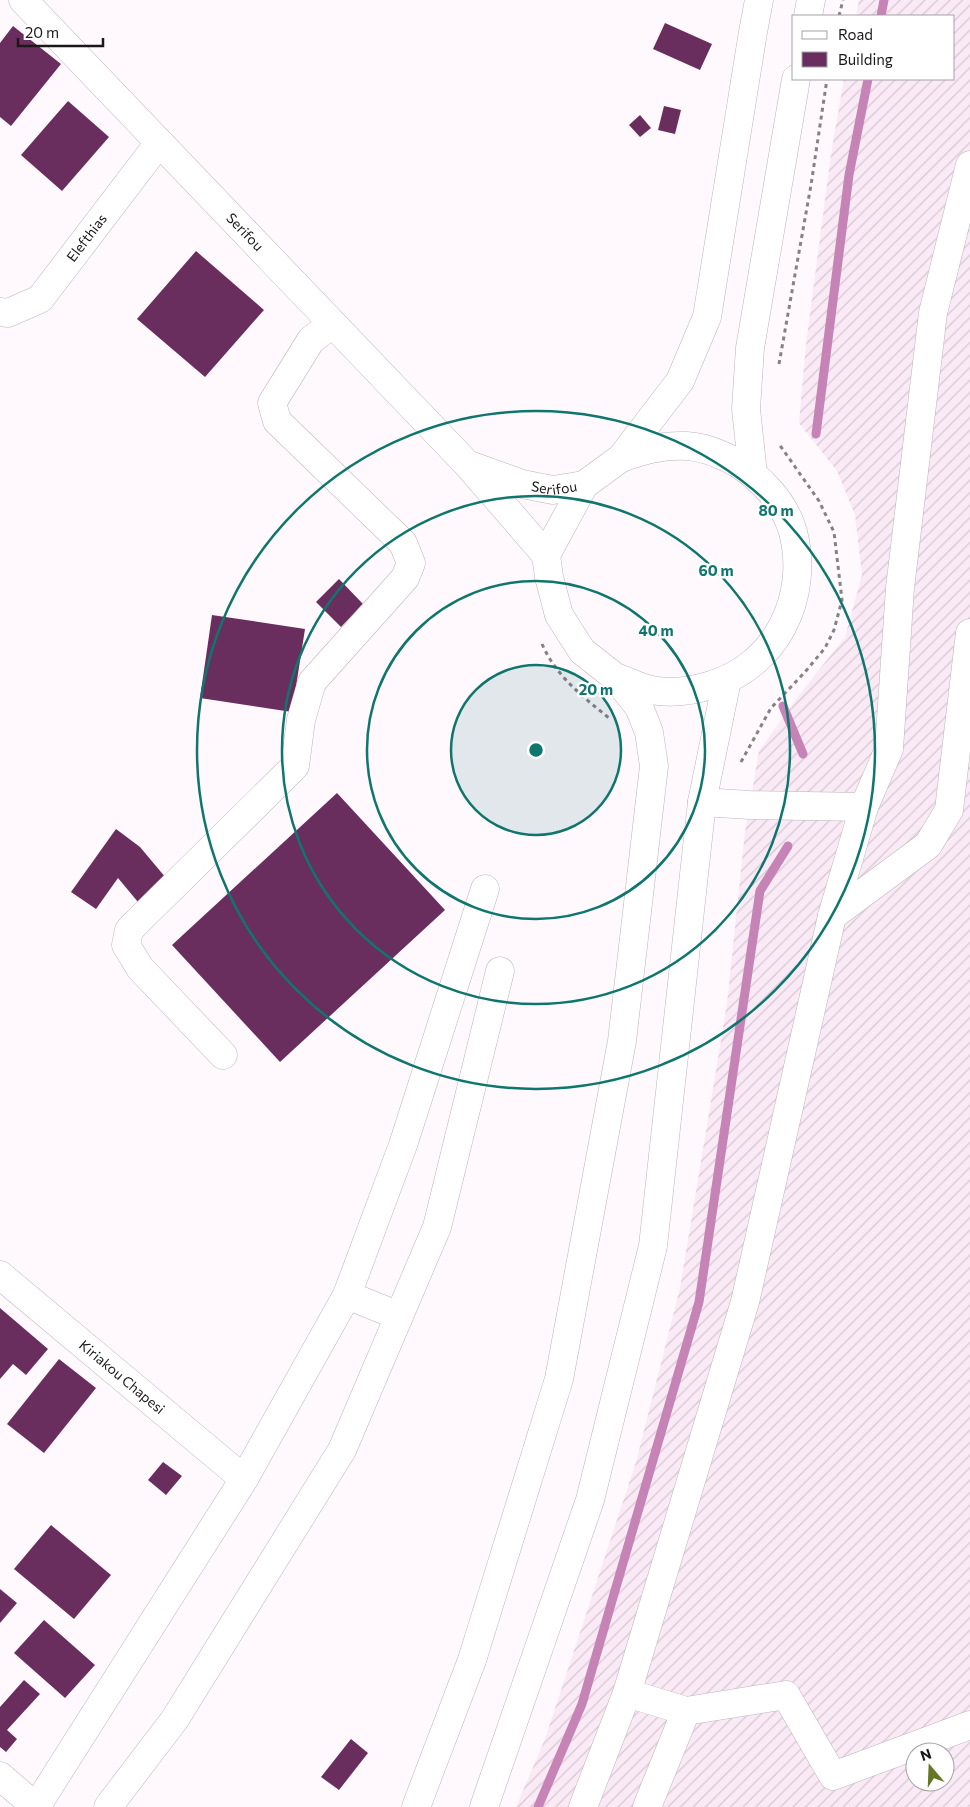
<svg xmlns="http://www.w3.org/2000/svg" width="970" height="1807" font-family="Commissioner,sans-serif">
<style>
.industrial{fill:url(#industrial-furrows);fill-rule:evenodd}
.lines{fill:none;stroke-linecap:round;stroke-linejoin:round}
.stream{stroke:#c683b6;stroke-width:9}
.building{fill:#6a2e5e}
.minor-casing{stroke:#bdb4bb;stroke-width:29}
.major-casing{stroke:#bdb4bb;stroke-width:29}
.path{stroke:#868185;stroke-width:3;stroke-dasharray:4 4;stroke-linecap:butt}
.minor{stroke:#fff;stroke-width:28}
.major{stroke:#fff;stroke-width:28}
.ring{fill:none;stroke:#0f766e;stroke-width:2.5}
.labels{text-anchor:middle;stroke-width:5;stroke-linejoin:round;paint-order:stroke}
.street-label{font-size:14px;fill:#1b181a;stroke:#fff}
.centre{fill:#0f766e;stroke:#fff;stroke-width:2.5}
.ring-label{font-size:15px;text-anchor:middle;font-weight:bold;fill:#0f766e;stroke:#fff;stroke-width:5;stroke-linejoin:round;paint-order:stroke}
</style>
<defs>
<pattern id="industrial-furrows" width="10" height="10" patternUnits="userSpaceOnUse" patternTransform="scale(1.25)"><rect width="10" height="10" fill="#faeaf6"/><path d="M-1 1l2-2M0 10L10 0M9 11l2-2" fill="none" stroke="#d6c8d2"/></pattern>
</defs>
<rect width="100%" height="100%" fill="#fff8fd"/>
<path class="industrial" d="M859,0h111v1807h-454l29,-68 91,-277 44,-174 47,-284 18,-172 14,-81 41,-57 45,-57 17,-62 -7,-60 -18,-44 -38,-48 7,-79 25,-190 13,-75h110v-63h-98zM915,1752h30v30h-30z"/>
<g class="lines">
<path class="stream" d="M881,16l3,-16
M816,434l33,-259 19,-96
M783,706l20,48
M538,1807l44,-103 117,-402 61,-411 28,-45"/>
</g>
<path class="building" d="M665,23l47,21 -12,26 -47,-21z
M13,26l48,38 -50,62 -11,-9v-74z
M68,101l41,36 -47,54 -41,-36z
M664,106l17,4 -6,24 -17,-4z
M640,115l11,13 -11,9 -11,-12z
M196,251l68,59 -59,67 -68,-58z
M339,579l24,25 -22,23 -25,-25z
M212,615l93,14 -13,83 -92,-14z
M337,793l108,117 -165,152 -108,-117z
M116,829l24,18 26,31 -28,24 -20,-24 -22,31 -25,-17z
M0,1308l48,41 -22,26 -13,-11 -13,15z
M59,1359l37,29 -52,65 -37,-29z
M163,1462l19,14 -16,19 -18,-15z
M51,1525l60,50 -37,44 -60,-50z
M0,1589l17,14 -17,20z
M44,1620l51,45 -30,33 -51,-45z
M24,1680l16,14 -33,36 10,9 -11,13 -6,-5v-40z
M351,1739l17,14 -29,37 -18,-13z"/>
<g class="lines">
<defs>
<g id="minor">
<path id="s1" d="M23,0l445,465 78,90"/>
<path id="s2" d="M0,312l8,1 32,-14 119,-156"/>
<path id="s3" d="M469,465l53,19 31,6 31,-5"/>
<path d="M702,802l48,3 114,2"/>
<path d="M832,916l96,-71 21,-35 21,-177"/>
<path d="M223,1055l-83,-87 -14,-23 3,-15 166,-164 6,-46 11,-38 93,-104 6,-15 -8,-20 -126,-122 -5,-18 39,-63 21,-16"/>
<path id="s4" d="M0,1275l244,204"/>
<path d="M347,1295l52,21"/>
<path d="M627,1693l59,18 100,-16 47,81 137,-51"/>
<path d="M0,1776l36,31 208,-328 103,-184 56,-150 82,-256"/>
<path d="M108,1807l67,-88 167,-269 95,-223 63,-256"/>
<path d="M583,1807l44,-114 118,-391 87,-386 32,-109 25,-58 11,-161 33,-275 37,-148"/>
<path d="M647,1807l39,-96"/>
</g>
<path id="major" d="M808,16l3,-16
M753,474l-7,-65 4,-61 46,-269
M615,677c12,4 24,10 36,13 20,4 41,1 60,-5 65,-19 99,-88 82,-153 -8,-29 -32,-54 -56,-69 -14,-8 -33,-16 -50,-17 -26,-1 -42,4 -66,12
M416,1807l56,-147 87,-281 63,-338 32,-275 -5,-34 -10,-25 -24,-30 -33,-26 -23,-36 -10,-38 -3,-22 38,-70 37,-27 59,-77 27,-64 46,-285 6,-32
M484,1807l106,-307 63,-254 49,-444 25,-122"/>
</defs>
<use href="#minor" class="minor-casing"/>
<use href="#major" class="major-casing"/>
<path class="path" d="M839,16l4,-16
M779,364l32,-179 16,-106
M542,644c14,32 41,53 67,74
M741,762l30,-54 34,-36 20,-24 9,-18 8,-30 -8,-68 -15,-31 -40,-57"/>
<use href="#minor" class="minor"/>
<use href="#major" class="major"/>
</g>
<circle cx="536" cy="750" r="85" fill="#0f766e" fill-opacity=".12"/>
<g class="ring">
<circle cx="536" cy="750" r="85"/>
<circle cx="536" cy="750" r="169"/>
<circle cx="536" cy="750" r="254"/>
<circle cx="536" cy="750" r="339"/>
</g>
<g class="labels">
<g class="street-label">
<text dy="5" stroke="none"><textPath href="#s1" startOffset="321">Serifou</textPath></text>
<text dy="5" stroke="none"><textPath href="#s2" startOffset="120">Elefthias</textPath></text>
<text dy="5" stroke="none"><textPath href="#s3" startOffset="89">Serifou</textPath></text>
<text dy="5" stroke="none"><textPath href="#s4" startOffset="159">Kiriakou Chapesi</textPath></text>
</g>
</g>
<circle cx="536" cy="750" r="8" class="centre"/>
<g class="ring-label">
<text x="776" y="516">80 m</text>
<text x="716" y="576">60 m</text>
<text x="656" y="636">40 m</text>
<text x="596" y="695">20 m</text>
</g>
<rect x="792" y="15" width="162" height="65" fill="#ffffff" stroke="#a4a3a3"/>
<rect x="802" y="31" width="25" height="8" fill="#ffffff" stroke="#a4a3a3"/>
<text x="838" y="40" font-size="15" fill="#1b181a">Road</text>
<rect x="802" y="52" width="25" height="15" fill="#6a2e5e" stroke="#a4a3a3"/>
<text x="838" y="65" font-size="15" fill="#1b181a">Building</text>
<g transform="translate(930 1767) rotate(341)"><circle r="24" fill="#ffffff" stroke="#a4a3a3"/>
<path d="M0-4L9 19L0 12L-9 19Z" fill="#657725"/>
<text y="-8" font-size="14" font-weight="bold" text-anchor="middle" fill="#1b181a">N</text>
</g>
<path d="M18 38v8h85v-8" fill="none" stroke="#1b181a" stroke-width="2.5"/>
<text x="25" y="38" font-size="15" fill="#1b181a" stroke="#ffffff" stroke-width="4" paint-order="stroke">20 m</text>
</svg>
